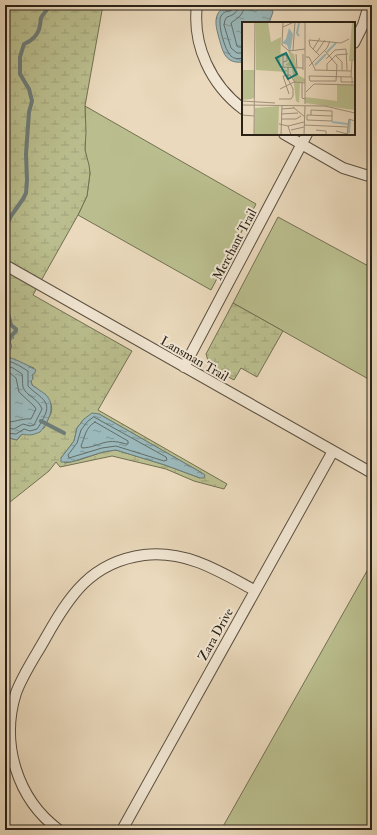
<svg xmlns="http://www.w3.org/2000/svg" width="377" height="835" font-family="'IM FELL Double Pica',serif">
<style>
.grass{fill:#babe8e;stroke:#727052}
.wetland{fill:url(#wetland-marsh);stroke:#727052;fill-rule:evenodd}
.water{fill:url(#water-ripples);stroke:#6e7c79}
.lines{fill:none;stroke-linecap:round;stroke-linejoin:round}
.shore{stroke:#636d68;stroke-width:1}
.stream{stroke:#6e7c79;stroke-width:4}
.minor-casing{stroke:#5b5040;stroke-width:12}
.minor{stroke:#f1e6d3;stroke-width:10}
.labels{text-anchor:middle;stroke-width:4;stroke-linejoin:round;paint-order:stroke}
.street-label{font-size:13px;fill:#2b2217;stroke:#f1e6d3}
.inset-river{fill:none;stroke:#9bb8ba;stroke-width:2}
.inset-road{fill:none;stroke:#9e907a;stroke-width:1}
.view{fill:#0f766e;fill-opacity:0.15;stroke:#0f766e;stroke-width:2}
.inset-edge{fill:none;stroke:#2b2217;stroke-width:2}
</style>
<defs>
<pattern id="wetland-marsh" width="20" height="14" patternUnits="userSpaceOnUse"><rect width="20" height="14" fill="#babe8e"/><path d="M1 5h8M5 5V1M11 12h8M15 12V8" fill="none" stroke="#a0a37a"/></pattern>
<pattern id="water-ripples" width="26" height="14" patternUnits="userSpaceOnUse"><rect width="26" height="14" fill="#9bb8ba"/><path d="M2 4q2-2 4 0t4 0M15 11q2-2 4 0t4 0" fill="none" stroke="#7f9596"/></pattern>
</defs>
<rect width="100%" height="100%" fill="#ead9bc"/>
<filter id="stains"><feTurbulence type="fractalNoise" baseFrequency=".005" numOctaves="4"/><feColorMatrix values="0 0 0 0 .2 0 0 0 0 .09 0 0 0 0 .02 0 0 0 .5 -.17"/></filter>
<radialGradient id="worn" r=".72"><stop offset=".6" stop-color="#630" stop-opacity="0"/><stop offset="1" stop-color="#630" stop-opacity=".3"/></radialGradient>
<path class="grass" d="M85,106l171,98 -45,86 -133,-75 9,-19 3,-23 -5,-23z
M278,217l94,51v113l-139,-78z
M372,562v268h-151z"/>
<path class="wetland" d="M5,5h98l-18,101 1,26 -1,18 4,15 1,8 -3,23 -9,19 -45,80 99,56 -34,59 129,74 -3,5 -30,-8 -28,-12 -54,-13 -52,11 -4,-5 -7,9 -44,35v-69l12,3 5,-6 22,-6c2,-5 5,-10 7,-15 4,-13 -11,-22 -19,-28l-1,-4 2,-2 -1,-5 2,-6c-9,-3 -16,-7 -24,-10l-2,-6 4,-17h-4l-1,6 1,2 -3,5zM99,414l103,59 -2,5 -35,-13 -49,-15 -13,2 -24,8 -14,3 -4,-5 13,-17 3,-13 7,-9z
M233,303l50,28 -26,46 -16,-9 -7,12 -24,-13 -4,-13z"/>
<path class="water" d="M268,6l4,4 1,2 -4,11h-26v39c-18,2 -20,-10 -24,-24 -3,-11 -7,-24 6,-31z
M8,335h4l2,3 -4,2c1,7 4,5 -2,12l2,6c4,0 23,10 26,12l-2,4 -2,1 1,4 -2,2 1,4c4,3 9,6 13,9 12,11 4,27 -5,38 -3,1 -7,3 -11,3 -8,-1 -7,-2 -12,5l-12,-3v-89l3,-5 -1,-5z
M92,413l7,1 103,59 3,2 -1,3h-4l-35,-13 -49,-15 -13,2 -32,10h-10v-4l13,-17 3,-13 7,-9z"/>
<g class="lines">
<path class="shore" d="M233,5l-1,5c-5,2 -8,1 -11,6 -4,7 4,35 10,40 3,3 8,3 12,2
M238,5c0,7 -4,10 -11,12l-2,3 -1,5 7,23 6,5h6
M243,47h-5l-1,-1 -6,-23c6,-5 13,-7 13,-18
M5,356l3,5c8,2 13,6 20,10v15c10,11 25,14 16,31 -2,4 -4,8 -7,12l-7,2 -6,-2 -8,5 -11,-1
M5,366l8,2 9,6c1,4 0,8 1,13 3,9 15,11 19,22l-8,16 -4,1 -7,-2 -9,5 -9,-1
M5,372l5,1 6,5 3,14 15,14 2,3 -5,10c-10,-1 -17,4 -26,3
M94,417l72,40 1,3 -3,1 -48,-15 -14,2 -33,10 -1,-3 9,-12 4,-13 6,-8z
M95,422l33,19v3h-2c-22,-7 -25,3 -44,4l-1,-2c4,-9 4,-18 14,-24z"/>
<path class="stream" d="M5,240v-12l6,-12 12,-17 3,-6 1,-13 -1,-26 3,-42 3,-11 -3,-12 -9,-15v-17l4,-13c8,-3 15,-10 16,-19 1,-4 0,-3 1,-7 2,-5 7,-8 9,-13
M5,312l3,2 3,11 5,4v2l-7,7
M41,421l23,12"/>
<defs>
<path id="minor" d="M197,5c-5,40 14,80 46,104
M354,43l9,-18 6,-20
M284,134l59,34 29,9
M5,265l367,208
M184,367l123,-233
M59,830c-42,-31 -59,-87 -43,-137 7,-19 19,-36 29,-54 24,-43 46,-77 99,-84 42,-5 75,16 110,35
M122,830l211,-379"/>
</defs>
<use href="#minor" class="minor-casing"/>
<use href="#minor" class="minor"/>
</g>
<g class="labels">
<g class="street-label">
<text transform="translate(234 244) rotate(-62)" y="5">Merchant Trail</text>
<text transform="translate(195 358) rotate(30)" y="5">Lansman Trail</text>
<text transform="translate(215 634) rotate(-61)" y="5">Zara Drive</text>
</g>
</g>
<g transform="translate(242 22)">
<rect width="113" height="113" fill="#ead9bc"/>
<path d="M14,0h12l3,20 10,-5 -1,32 7,1v2l-31,-2zM110,0h3v39h-6zM0,48h12v28l-3,1 -9,1zM95,62l18,1v25l-50,-7v-6l32,4zM37,84l-1,29h-24l1,-27z" fill="#babe8e"/>
<path d="M46,29l6,3 4,21 7,4v3h-5l-1,21 -3,-2 -4,-34 -7,-2 6,-5z" fill="#babe8e"/>
<path d="M47,6l4,6 -3,20 -3,-9 -5,-2 4,-4z" fill="#9bb8ba"/>
<path class="inset-river" d="M57,1l-2,10 2,3M85,30l9,-9M73,43l11,-11M90,100l16,2M107,111l1,-13"/>
<path class="inset-road" d="M41,0l-1,23 7,6 16,-2M41,5l11,-5M71,27l7,-11M51,28l2,-28M83,29l12,14 -1,16M74,31l9,-13M39,32l6,2v5l-4,1M54,32l1,13M78,34l-10,-10 -1,-6 32,3 8,-4M94,34l6,6v8M64,35h3l6,12M84,37l9,-9 11,-1 1,21M67,44l18,-18 3,-7M38,45l23,1M41,45v-13M61,48v-16M72,48l37,1M85,48v-6l9,-9 12,-1M99,55v5h14M109,55l1,-17M94,59h-26l-1,-5 43,1v8M60,61v15l3,1M38,67l14,-7 11,1M64,70l8,-8 41,1M47,72l-6,-18 7,-1 5,7M37,77h12l2,-3v-7l-5,-10v-12M0,79l33,2M63,82v-82M0,83l83,1 30,7M51,85l12,10M40,87l12,-1M39,92l17,-1M0,93l12,1M69,93v-5l21,1v10l-25,-1v-5l25,1M39,97h15l5,-3M37,102l9,2 3,9M62,103l44,2M46,104l16,-4M49,108l13,-3M74,108l10,1v4M94,109l15,4M12,113l1,-113M39,113l1,-29M62,113l1,-29M105,113l2,-16 6,2"/>
<path class="view" d="M44,31l11,21 -9,5 -12,-21z"/>
<rect width="113" height="113" class="inset-edge"/>
</g>
<rect width="377" height="835" fill="none" stroke="#ead9bc" stroke-width="20"/>
<rect x="6" y="6" width="365" height="823" fill="none" stroke="#2b2217" stroke-width="2"/>
<rect x="10" y="10" width="357" height="815" fill="none" stroke="#2b2217"/>
<rect width="100%" height="100%" filter="url(#stains)"/>
<rect width="100%" height="100%" fill="url(#worn)"/>
</svg>
